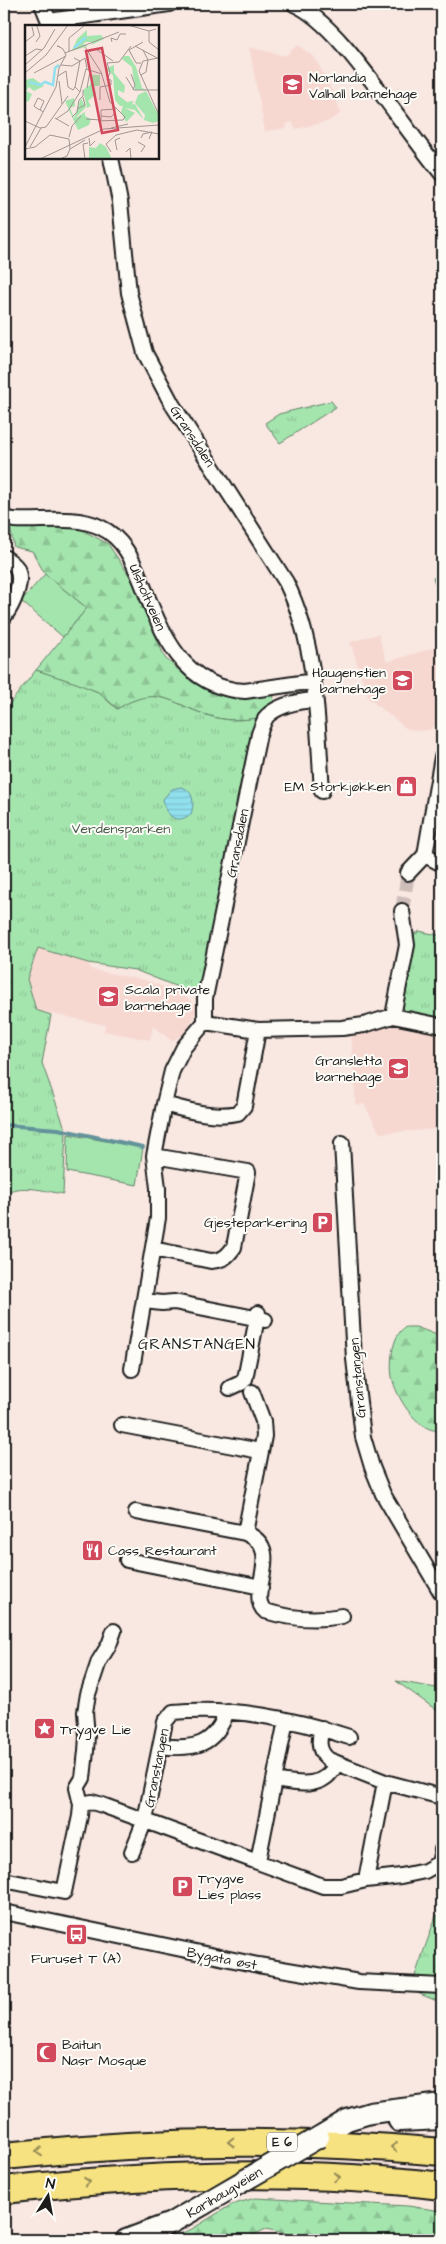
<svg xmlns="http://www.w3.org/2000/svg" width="446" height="2244" font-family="'Architects Daughter',sans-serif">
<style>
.built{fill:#f6d8d1}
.green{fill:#a4e5ae;stroke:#608065}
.forest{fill:url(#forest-firs);stroke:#608065}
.park{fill:url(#park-tufts);stroke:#608065}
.water{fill:url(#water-rules);stroke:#62929a}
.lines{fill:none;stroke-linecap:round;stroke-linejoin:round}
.stream{stroke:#62929a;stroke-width:4}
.minor-tunnel{stroke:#cdbeba;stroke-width:14;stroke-dasharray:14 7;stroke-linecap:butt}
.minor-casing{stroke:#1c1c1c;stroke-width:18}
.secondary-casing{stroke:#1c1c1c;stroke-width:24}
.motorway-casing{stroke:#1c1c1c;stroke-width:30}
.minor{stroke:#fdfcf7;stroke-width:14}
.secondary{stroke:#fdfcf7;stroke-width:20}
.motorway{stroke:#f7e281;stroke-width:26}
.secondary-bridge-casing{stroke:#1c1c1c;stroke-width:24;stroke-linecap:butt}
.secondary-bridge{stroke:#fdfcf7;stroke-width:20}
.oneway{stroke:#948954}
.labels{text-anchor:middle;stroke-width:4;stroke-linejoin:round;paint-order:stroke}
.shield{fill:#fdfcf7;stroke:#605f5e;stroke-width:1}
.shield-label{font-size:12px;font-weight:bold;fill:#1c1c1c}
.poi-label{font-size:14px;fill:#1c1c1c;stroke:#fdfcf7;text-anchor:start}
.street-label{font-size:14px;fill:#1c1c1c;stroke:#fdfcf7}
.park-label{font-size:14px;fill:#455848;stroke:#fdfcf7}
.neighbourhood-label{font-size:15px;letter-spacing:1px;fill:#1c1c1c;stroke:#fdfcf7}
.inset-river{fill:none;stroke:#91e0ee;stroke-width:2.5}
.inset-road{fill:none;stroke:#a19692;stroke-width:1}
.view{fill:#d1495b;fill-opacity:0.15;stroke:#d1495b;stroke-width:2.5}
.inset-edge{fill:none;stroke:#1c1c1c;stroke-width:2.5}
</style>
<defs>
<pattern id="forest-firs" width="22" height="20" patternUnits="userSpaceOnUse" patternTransform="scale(1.25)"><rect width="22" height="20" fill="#a4e5ae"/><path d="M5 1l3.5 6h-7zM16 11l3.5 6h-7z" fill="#8dc495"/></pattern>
<pattern id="park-tufts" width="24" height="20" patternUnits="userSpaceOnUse" patternTransform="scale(1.25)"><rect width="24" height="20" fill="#a4e5ae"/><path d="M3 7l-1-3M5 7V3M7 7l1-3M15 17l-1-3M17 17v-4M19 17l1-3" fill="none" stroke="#8dc495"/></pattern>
<pattern id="water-rules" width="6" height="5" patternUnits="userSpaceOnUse" patternTransform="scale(1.25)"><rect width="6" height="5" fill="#91e0ee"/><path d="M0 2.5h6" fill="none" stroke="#7cc0cc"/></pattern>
</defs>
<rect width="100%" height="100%" fill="#f9e7e1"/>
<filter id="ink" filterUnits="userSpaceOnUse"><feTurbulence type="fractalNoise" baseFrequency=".02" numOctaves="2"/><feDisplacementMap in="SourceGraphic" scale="10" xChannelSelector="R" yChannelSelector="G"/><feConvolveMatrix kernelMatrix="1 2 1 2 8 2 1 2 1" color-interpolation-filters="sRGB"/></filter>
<g filter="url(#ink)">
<path class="built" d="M298,45l17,13 19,37 7,18 -12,8 -33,8 -4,-7 -6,2 1,4 -22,3 -16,-84 32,8h5z
M378,634l9,28 55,-17v73l-13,12 -13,1 -10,-3 -37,-29 -19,-57z
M438,806l4,2v28l-6,-4z
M38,948l50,15 4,7 53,10 37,14 9,7 6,8 -6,15 -6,9 -13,8 -19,-15 -3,14 -46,-9 1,-6 -69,-15 -9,-31z
M397,1021l45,9v90l-3,9 -59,4 -16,-29 -8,1 -5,-73z"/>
<path class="green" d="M44,4h39l1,4 -27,2z
M45,574l42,34 -24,29 -42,-36z
M68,1134l75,14 -6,37 -70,-13z
M396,1681l46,8v25z"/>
<path class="forest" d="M10,527h67l31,17 23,34 34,80 27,24 42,17 40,-5 -1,13 -6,9c-18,4 -36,6 -54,1 -39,-11 -54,-34 -95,-8l-20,-17 -62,-22 51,-62 -42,-34 -13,-23 -18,-4z
M406,1327h10l26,10v93c-22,5 -44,-30 -49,-49 -4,-13 -2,-47 13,-54z
M255,2198l153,8 34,5v29h-127l-49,-11 -23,11h-78l27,-11 39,-24z"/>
<path class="park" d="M331,401l5,6 -56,36 -15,-20 14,-9z
M442,574v30l-9,-26z
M36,670l40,13 22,9 19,17c43,-27 56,-3 96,8 18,5 36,3 54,-1l-62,282 -70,-28 -47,-7 -50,-15 -11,31 9,31 15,5 -9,48 24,68 -3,63c-18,-3 -44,-11 -59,0v-483z
M419,931l23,5v80l-4,6c-17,-3 -30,-1 -37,-19l14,-70h3z
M442,1914v89l-32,-13 26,-74z"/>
<path class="water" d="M181,787c12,3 14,15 10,27 -16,12 -25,1 -28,-15l9,-10z"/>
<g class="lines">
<path class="stream" d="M4,1125l54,4 85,18"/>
<path class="minor-tunnel" d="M402,911l6,-38"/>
<defs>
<path id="minor" d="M42,4l9,22
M294,4c36,15 80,80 104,112 14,19 29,39 44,58
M49,21l120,-17
M111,158l9,44 9,91 16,60 27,51 114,178c32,66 31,138 36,209
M4,518l10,2c27,2 61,-5 86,7 24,11 33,34 42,56 20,51 41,105 103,108l69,-10
M4,557c4,3 9,6 12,10 9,14 -4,39 -12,50
M425,855l17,9
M408,873l17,-18 17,-98
M393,1016l14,-71 -5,-34
M205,1022v-24l54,-264c2,-5 5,-14 8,-18 13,-12 32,-15 48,-16
M164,1104c25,7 49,14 74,9l6,-7 14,-76
M342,1143l12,216 9,78 9,30 11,27 59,100
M153,1249l58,12c12,-1 16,-4 23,-14l14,-75 -94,-16
M144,1301l18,2 12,-1 91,18
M132,1369l26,-151v-30l-4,-32 10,-52 8,-33 12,-24 21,-25 53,8 84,-2 22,-3 29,-9 49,10
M230,1388l11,-5 4,-4 13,-66
M122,1425l138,26
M136,1512l109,21 19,-97 -1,-15 -11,-29
M245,1533c42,16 0,61 20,78 26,8 50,10 77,5
M127,1560l134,27
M322,1728c-4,13 -4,24 7,32l56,22 57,15
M160,1746c34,4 55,0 67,-35
M274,1780c24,4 50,10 62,-16
M81,1804l11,-2 10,3 221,81h18l25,-6 35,-4 24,-5 14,-8 3,-13
M132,1852l13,-32 20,-98 8,-10c61,-5 118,6 176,25
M258,1861l28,-141
M4,1880l60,12 16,-76 1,-12 -4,-16 6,-10 3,-27 1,-15 -2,-24 3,-18 11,-33 10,-16 5,-14
M366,1880l19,-98
M4,1912l254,53 101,17 83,4"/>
<path id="secondary" d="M399,2121l43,-2
M319,2137l28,-17 23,-7 72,-9
M126,2240l45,-17 33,-19"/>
<path id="motorway" d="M4,2156c146,-16 292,-18 438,-4
M4,2190c145,-16 293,-22 438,-4"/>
</defs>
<use href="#minor" class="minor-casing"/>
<use href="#secondary" class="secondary-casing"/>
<use href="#motorway" class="motorway-casing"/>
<use href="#minor" class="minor"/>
<use href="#secondary" class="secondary"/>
<use href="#motorway" class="motorway"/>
<defs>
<path id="secondary-bridge" d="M204,2204l115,-67"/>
</defs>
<use href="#secondary-bridge" class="secondary-bridge-casing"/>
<use href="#secondary-bridge" class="secondary-bridge"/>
</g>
<defs><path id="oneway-chevron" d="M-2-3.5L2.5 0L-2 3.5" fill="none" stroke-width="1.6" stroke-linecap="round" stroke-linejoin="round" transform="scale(1.25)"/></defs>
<g class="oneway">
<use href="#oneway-chevron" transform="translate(231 2142) rotate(179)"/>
<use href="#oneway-chevron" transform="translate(394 2147) rotate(-175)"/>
<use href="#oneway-chevron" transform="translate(39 2152) rotate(175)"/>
<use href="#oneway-chevron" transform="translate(337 2177) rotate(3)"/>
<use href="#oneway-chevron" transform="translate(87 2182) rotate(-4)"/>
</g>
</g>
<defs>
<symbol id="school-square" viewBox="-11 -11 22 22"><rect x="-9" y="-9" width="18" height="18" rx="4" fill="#d1495b" stroke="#fdfcf7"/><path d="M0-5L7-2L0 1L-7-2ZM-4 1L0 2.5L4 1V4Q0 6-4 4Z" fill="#fff"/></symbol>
<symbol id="shop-square" viewBox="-11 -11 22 22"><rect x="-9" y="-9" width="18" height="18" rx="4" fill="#d1495b" stroke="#fdfcf7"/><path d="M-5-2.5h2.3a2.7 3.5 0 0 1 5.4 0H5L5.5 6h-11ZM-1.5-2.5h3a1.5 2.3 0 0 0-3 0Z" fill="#fff"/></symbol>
<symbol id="parking-square" viewBox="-11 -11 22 22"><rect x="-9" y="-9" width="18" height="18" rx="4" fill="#d1495b" stroke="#fdfcf7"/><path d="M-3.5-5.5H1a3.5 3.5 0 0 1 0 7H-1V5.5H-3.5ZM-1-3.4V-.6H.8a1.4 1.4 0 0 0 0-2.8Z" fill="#fff"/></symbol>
<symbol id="restaurant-square" viewBox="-11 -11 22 22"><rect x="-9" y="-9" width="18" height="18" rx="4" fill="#d1495b" stroke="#fdfcf7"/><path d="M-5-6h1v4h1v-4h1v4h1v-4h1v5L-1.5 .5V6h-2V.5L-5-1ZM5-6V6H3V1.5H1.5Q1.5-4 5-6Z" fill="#fff"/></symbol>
<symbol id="sight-square" viewBox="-11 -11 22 22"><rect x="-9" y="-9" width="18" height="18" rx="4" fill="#d1495b" stroke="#fdfcf7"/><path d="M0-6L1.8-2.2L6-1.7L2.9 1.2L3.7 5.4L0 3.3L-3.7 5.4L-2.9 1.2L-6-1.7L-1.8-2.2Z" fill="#fff"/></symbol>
<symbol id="bus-square" viewBox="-11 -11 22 22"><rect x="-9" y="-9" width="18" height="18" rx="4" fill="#d1495b" stroke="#fdfcf7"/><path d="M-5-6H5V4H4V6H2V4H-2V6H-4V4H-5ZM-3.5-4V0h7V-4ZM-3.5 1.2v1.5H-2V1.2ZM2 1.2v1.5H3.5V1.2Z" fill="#fff"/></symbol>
<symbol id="mosque-square" viewBox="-11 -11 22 22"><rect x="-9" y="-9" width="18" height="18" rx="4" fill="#d1495b" stroke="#fdfcf7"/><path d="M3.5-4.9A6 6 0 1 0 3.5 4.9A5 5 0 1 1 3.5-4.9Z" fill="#fff"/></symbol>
</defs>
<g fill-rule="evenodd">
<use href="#school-square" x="280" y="72" width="25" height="25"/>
<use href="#school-square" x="390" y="668" width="25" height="25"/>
<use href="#shop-square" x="394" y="774" width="25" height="25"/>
<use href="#school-square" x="96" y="984" width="25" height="25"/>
<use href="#school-square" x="386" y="1056" width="25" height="25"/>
<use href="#parking-square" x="310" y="1210" width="25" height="25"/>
<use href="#restaurant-square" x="80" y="1538" width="25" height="25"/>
<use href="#sight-square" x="32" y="1716" width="25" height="25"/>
<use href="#parking-square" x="170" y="1874" width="25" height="25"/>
<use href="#bus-square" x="64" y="1922" width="25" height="25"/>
<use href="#mosque-square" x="34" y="2040" width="25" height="25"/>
</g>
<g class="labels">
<rect class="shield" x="267" y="2132.5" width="30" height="19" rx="4"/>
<g class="shield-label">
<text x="282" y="2146">E 6</text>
</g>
<g class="poi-label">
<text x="309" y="82">Norlandia<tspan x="309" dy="16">Valhall barnehage</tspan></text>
<text x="386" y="677" text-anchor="end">Haugenstien<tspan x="386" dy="16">barnehage</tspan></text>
<text x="391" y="791" text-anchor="end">EM Storkjøkken</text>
<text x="125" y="994">Scala private<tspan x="125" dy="16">barnehage</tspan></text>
<text x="382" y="1065" text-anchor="end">Gransletta<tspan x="382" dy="16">barnehage</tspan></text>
<text x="307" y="1227" text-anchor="end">Gjesteparkering</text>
<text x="108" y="1555">Cass Restaurant</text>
<text x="60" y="1734">Trygve Lie</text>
<text x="198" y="1883">Trygve<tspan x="198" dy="16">Lies plass</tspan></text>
<text x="76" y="1963" text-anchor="middle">Furuset T (A)</text>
<text x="62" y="2049">Baitun<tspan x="62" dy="16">Nasr Mosque</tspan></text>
</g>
<g class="street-label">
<text transform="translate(193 436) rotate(57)" y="5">Gransdalen</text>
<text transform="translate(148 597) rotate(66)" y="5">Ulsholtveien</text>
<text transform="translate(237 843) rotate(-79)" y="5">Gransdalen</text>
<text transform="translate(357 1378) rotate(-95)" y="5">Granstangen</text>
<text transform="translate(156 1768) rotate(-79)" y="5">Granstangen</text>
<text transform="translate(222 1958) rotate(11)" y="5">Bygata øst</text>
<text transform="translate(224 2192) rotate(-31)" y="5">Karihaugveien</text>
</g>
<g class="park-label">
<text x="121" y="833">Verdensparken</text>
</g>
<g class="neighbourhood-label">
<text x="197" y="1349">GRANSTANGEN</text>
</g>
</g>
<g transform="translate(25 25)">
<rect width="134" height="134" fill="#f9e7e1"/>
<path d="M62,5v6l14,-1 3,4 -13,6 2,-3h-7l-3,2 5,2 -16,5 5,-12zM8,53l11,8 -10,5 -5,-4 -3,4 6,3 -3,7 -4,1v-22zM110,79l9,16 -9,-10 -10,-2 10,5 -9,9 -5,-10 2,-6zM75,118l6,4 6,12h-23v-12l7,1z" fill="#a4e5ae"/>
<path d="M121,66l13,25v5l-6,2 -9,-3 1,-5 -10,-12 3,-8z" fill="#a4e5ae"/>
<path d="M99,31h5l7,11 6,21 5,2h-12l-3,-23 -10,-8zM89,40v8l11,13 -1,7 -6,-3v5l9,7 7,-1 -3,5h-11l-5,-6 -2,-25 -8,-6zM67,50h8v11h-6l2,8 -8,7 3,5 -4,2 -4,-18 7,-5zM58,72l3,10 -11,11 10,-6v4l6,3 -2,6 -11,5 -13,-29 9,-3 1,8 -5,2 4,10 7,-20 3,7z" fill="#a4e5ae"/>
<path class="inset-river" d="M49,23l12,-11M4,57l11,3 5,-3 8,3 2,-17 4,-3"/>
<path class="inset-road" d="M103,0l21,6 7,-2M124,6v11l10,8M0,17l9,-7 -2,-8M11,17l4,-6 -3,-10M87,17l-1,-4 6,2 3,-6h6M110,21l24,13M60,22l16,25 9,30 15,15 -2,3 -25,1M44,27v-14l16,-13M63,27l8,-3 17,12M40,28l54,-21M0,31l11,-7 6,1M49,33l6,3 -5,26 5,5M133,33l-15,3 -4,10 20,44M116,38h-5l-7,-13 14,-8M0,40l19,-17 11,-19M36,40l11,1 13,-8 2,11M0,48l21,-18 22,-30M9,48l32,-17M106,49l4,11 -2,5M116,50l5,-3 2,-12 -5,-10M33,51l8,-5 2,16 5,3 2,-3M101,52l8,13h25M82,55l3,-7 -3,-10 12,-1 12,-16M34,56l3,23M62,63l3,-17M75,75v-13l11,-2v-5l-4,-1M52,84l8,-4 -2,-8M15,85l4,-9 -6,-3 -4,8 1,1 3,2 4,2 1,1M76,91l10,1 4,-4M47,92l5,-5 2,-12 4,-4v-6M30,93l14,8M31,94l12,-8 12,-19 6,-23 16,5M61,94l15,1v-10l15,-1M0,96l15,7 6,-1 22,-31M86,103l17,-4M44,112l3,-11 9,-10M64,113l1,8 5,-5M116,113l2,-4 9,-2 -3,7M113,117l7,4 -4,6M0,122l31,-60 3,-19 7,-13 -3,-6 -5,-3h-1l3,1M5,122l11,-19M0,124l10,-2 15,-12 19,4 1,10 15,-9M92,125l-2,-10 5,-2M86,127l-5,-8 10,-9 21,-5 22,4M101,127l4,-4 1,11M15,134l64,-30 55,-4M35,134l7,-3 3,-7M60,134l-2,-15 5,-1"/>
<path class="view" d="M77,23l16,82 -16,3 -16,-82z"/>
<rect width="134" height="134" class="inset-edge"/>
</g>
<rect width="446" height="2244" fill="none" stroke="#fdfcf7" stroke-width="20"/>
<rect x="10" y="10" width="426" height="2224" fill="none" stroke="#1c1c1c" stroke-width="2" filter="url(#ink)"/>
<g transform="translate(48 2196) rotate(11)" stroke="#fdfcf7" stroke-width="4" paint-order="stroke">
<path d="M0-4L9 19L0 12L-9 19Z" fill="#1c1c1c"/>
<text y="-8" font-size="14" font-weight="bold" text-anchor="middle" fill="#1c1c1c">N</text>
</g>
</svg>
